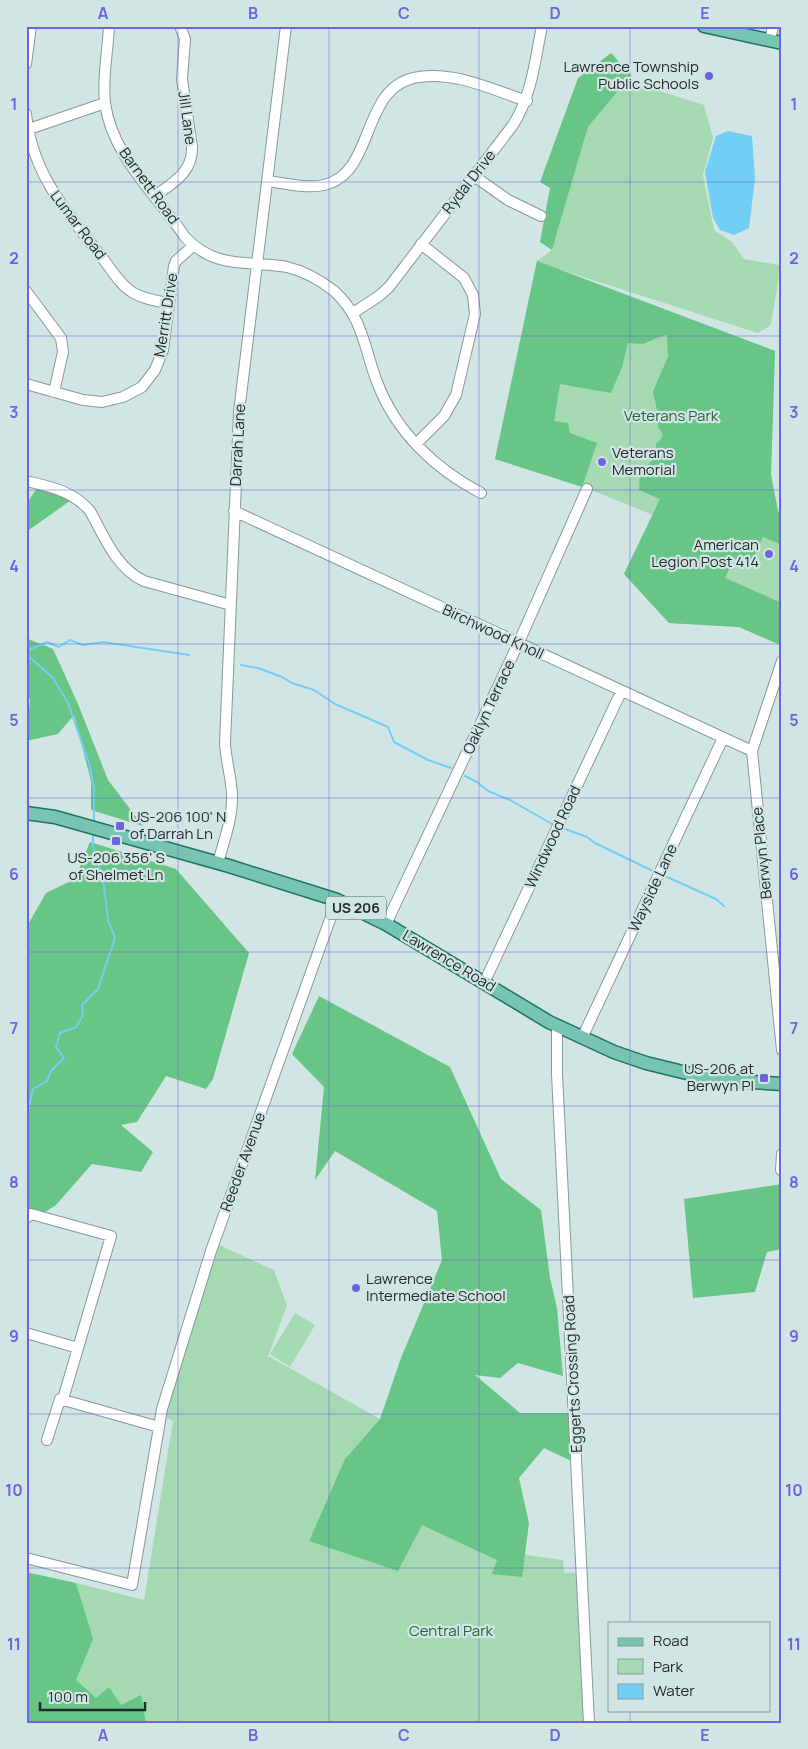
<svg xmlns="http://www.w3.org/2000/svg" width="808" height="1749" font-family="Manrope,sans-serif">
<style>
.green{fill:#a4d9b2}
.forest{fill:#67c585}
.water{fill:#72cef4}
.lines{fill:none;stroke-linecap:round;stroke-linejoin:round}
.stream{stroke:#72cef4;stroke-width:2}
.minor-casing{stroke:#869a98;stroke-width:12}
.major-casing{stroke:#1e7460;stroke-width:15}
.minor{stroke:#fff;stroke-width:10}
.major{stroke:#76c4b1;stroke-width:12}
.grid{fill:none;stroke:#7063de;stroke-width:1;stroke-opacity:0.55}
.poi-dot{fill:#7063de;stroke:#d1e6e4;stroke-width:2}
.labels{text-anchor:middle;stroke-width:4.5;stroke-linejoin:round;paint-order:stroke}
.shield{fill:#d1e6e4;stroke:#576362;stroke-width:1}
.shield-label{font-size:14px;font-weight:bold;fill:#232b2a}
.poi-label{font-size:15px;fill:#232b2a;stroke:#d1e6e4;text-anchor:end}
.street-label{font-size:15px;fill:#232b2a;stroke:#d1e6e4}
.park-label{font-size:15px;fill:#22643a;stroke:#d1e6e4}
.neatline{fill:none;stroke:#7063de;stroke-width:2}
.grid-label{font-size:16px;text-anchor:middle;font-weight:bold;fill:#7063de}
</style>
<rect width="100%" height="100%" fill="#d1e6e4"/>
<path class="green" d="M631,75l3,8 70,22 9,33 -10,37 11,55 18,12 12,17 35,6v10l-8,50 -13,8 -206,-66 223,84 -4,124 7,36 4,2v132l-43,-18 -70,-4 -45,-49 29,-59 -84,-34 -74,-22 42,-198 15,-11 36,-123z
M219,1245l55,25 13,36 -19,50 112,63 -35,40 -36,82 110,-21 81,31 63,9 1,13 21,-1 8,151h-567l52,-133 -2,-7 68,17 29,-179 -9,-5z
M295,1313l20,12 -25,42 -20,-13z"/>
<path class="forest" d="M611,53l20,22 -43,52 -36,123 -12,-8 10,-54 -10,-6 38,-104z
M537,261l238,90 -4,124 7,36 4,2v32l-19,-8 -13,28 -16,-7 -9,20 57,25v38l-2,4 -41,-18 -70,-4 -45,-49 36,-75 -21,-9 1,-18 16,-15v-13l5,-5 2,-5 -5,-7v-12l-5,-24 15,-34 -1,-23 -24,10 -15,-1 -6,24 -11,26 -51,-9 -6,37 14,2 2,10 27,10 -15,44 -87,-28z
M38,486l39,10 -51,36v-27z
M26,638l27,11 25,55 30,76 35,46 -52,-16v-29l-17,-66 -16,19 -32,7 4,-42h-4z
M90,842l86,27 73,84 -36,126 -7,10 -40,-13 -29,46 -16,3 32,27 -12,20 -49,-8 -36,41 -30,19v-296l20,-35 29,-14z
M319,996l131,71 51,112 40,31 9,68 7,30 6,68 -45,-13 -18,15 -25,-3 45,38h57l3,52 -36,-17 -25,30 10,45 -7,54 -30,-3 5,-14 -75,-35 -24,46 -89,-30 36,-82 35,-40 21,-61 41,-98 -5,-49 -102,-60 -20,29 9,-93 -32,-33z
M782,1184v65l-15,3 -12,40 -62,6 -9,-99z
M26,1572l50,11 17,56 -17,41 20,18 13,-11 12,18 20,-10 5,28h-120z"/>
<path class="water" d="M728,131l24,5 3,43 -6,49 -15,7 -14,-5 -7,-12 -8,-46 11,-36z"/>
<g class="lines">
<path class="stream" d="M26,651l21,-9 12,5 11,-7 13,5 20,-3 86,13
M26,654l27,24 15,25 21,60 5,26v35
M241,665l17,3 24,9 10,6 22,7 21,14 53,23 6,15 34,18 23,8
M465,776l12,6 11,9 22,9 42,24
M565,829l22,8 8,6 60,29
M667,877l49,22 8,7
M26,1110l3,-2 4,-19 14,-8 4,-10 13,-13 -8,-11 4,-14 16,-6 7,-12 -1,-10 16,-16 17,-51 -7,-18 -5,-41 -10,-33v-12"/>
<defs>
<path id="minor" d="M109,26c-1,26 -7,51 -4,77 7,53 51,91 80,134 31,33 61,23 102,30 17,4 33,13 47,24 29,26 30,57 43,91 19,50 58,87 104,111
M770,40l3,-14
M26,64l5,-38
M26,114c6,59 39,96 74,141 10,12 19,29 32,37 11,7 25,9 37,11
M29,129l76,-26
M474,176l34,24 33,16
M267,181c18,2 39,8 57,4 53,-12 35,-100 95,-108 36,-6 74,13 108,24
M155,196c18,-13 38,-24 37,-49l-10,-68 3,-40 -5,-13
M26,291l35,47 2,14 -9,40
M353,313l26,-17 10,-9 124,-162c19,-30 22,-65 29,-99
M26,384l57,16 19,2 21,-5 19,-10 13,-17 8,-20 11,-84 2,-5 17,-15
M416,444l28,-28 12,-21 19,-81 -2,-19 -9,-17 -43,-34
M26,481c25,6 47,10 64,30 14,25 26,57 54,70l87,24
M234,511l518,240
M782,661l-30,90 30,299
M218,863c6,-23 15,-45 14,-69 -1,-17 -6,-34 -7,-51l14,-331 47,-386
M386,924l132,-280 69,-155
M484,983l137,-291
M557,1026v48l32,649
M582,1038l141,-300
M781,1170l1,-16
M26,1218l5,-4 80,22 -48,163
M26,1333l52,15
M159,1427l3,-18 49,-158 126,-351
M26,1558l106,27 27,-158 -99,-28 -13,41"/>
<path id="major" d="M704,26l78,17
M26,813l29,4 174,49 108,34 49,24 163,98 65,30 32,11 57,14 33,4 46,3"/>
</defs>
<use href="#minor" class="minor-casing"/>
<use href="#major" class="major-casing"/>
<use href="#minor" class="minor"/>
<use href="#major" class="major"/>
</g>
<path class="grid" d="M178,26v1697M329,26v1697M479,26v1697M630,26v1597M26,182h756M26,336h756M26,490h756M26,644h756M26,798h756M26,952h756M26,1106h756M26,1260h756M26,1414h756M26,1568h756M630,1710v13"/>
<g class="poi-dot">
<circle cx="709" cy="76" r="5"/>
<circle cx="602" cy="462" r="5"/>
<circle cx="769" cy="554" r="5"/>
<rect x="115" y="821" width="10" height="10" rx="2.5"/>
<rect x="111" y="836" width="10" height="10" rx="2.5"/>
<rect x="759" y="1073" width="10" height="10" rx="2.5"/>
<circle cx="356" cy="1288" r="5"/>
</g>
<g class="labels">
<rect class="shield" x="326" y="896.5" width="60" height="23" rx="4"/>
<g class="shield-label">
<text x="356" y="913">US 206</text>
</g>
<g class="poi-label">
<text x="699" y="72">Lawrence Township<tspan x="699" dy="17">Public Schools</tspan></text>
<text x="612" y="458" text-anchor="start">Veterans<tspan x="612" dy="17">Memorial</tspan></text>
<text x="759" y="550">American<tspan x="759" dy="17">Legion Post 414</tspan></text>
<text x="130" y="822" text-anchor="start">US-206 100' N<tspan x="130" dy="17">of Darrah Ln</tspan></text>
<text x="116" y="863" text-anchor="middle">US-206 356' S<tspan x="116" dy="17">of Shelmet Ln</tspan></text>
<text x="754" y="1074">US-206 at<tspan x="754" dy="17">Berwyn Pl</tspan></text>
<text x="366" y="1284" text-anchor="start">Lawrence<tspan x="366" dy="17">Intermediate School</tspan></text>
</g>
<g class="street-label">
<text transform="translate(187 118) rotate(82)" y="5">Jill Lane</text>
<text transform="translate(469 182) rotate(-52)" y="5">Rydal Drive</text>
<text transform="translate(149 186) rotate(54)" y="5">Barnett Road</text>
<text transform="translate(78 225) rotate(53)" y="5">Lumar Road</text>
<text transform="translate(166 315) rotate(-81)" y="5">Merritt Drive</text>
<text transform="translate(238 445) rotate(-87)" y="5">Darrah Lane</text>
<text transform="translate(493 632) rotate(25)" y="5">Birchwood Knoll</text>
<text transform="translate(489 707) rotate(-65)" y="5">Oaklyn Terrace</text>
<text transform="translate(553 837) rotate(-65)" y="5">Windwood Road</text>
<text transform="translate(762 853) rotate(-96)" y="5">Berwyn Place</text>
<text transform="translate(653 888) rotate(-65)" y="5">Wayside Lane</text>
<text transform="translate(449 961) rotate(31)" y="5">Lawrence Road</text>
<text transform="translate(243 1162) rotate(-70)" y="5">Reeder Avenue</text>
<text transform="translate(573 1374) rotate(-93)" y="5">Eggerts Crossing Road</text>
</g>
<g class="park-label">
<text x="671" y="421">Veterans Park</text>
<text x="451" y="1636">Central Park</text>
</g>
</g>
<rect width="808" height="1749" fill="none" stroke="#d1e6e4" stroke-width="55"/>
<rect x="608" y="1622" width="162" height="90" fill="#d1e6e4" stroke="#8b9b9a"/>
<rect x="618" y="1638" width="25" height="8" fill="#76c4b1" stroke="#8b9b9a"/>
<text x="653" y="1646" font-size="15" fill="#232b2a">Road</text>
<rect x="618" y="1659" width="25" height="15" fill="#a4d9b2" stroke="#8b9b9a"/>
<text x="653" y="1672" font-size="15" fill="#232b2a">Park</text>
<rect x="618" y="1684" width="25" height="15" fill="#72cef4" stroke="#8b9b9a"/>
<text x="653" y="1696" font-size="15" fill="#232b2a">Water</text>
<path d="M40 1702v8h105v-8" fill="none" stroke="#232b2a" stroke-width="2.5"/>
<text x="48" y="1702" font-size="15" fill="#232b2a" stroke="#d1e6e4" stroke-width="4" paint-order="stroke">100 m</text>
<rect x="28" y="28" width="752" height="1694" class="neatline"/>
<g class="grid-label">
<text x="103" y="19">A</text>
<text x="253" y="19">B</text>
<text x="404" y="19">C</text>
<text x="555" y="19">D</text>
<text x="705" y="19">E</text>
<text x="14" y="110">1</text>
<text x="794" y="110">1</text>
<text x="14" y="264">2</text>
<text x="794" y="264">2</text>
<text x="14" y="418">3</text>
<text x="794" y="418">3</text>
<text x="14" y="572">4</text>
<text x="794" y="572">4</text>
<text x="14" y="726">5</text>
<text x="794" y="726">5</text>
<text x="14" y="880">6</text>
<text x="794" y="880">6</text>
<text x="14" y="1034">7</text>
<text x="794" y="1034">7</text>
<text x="14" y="1188">8</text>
<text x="794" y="1188">8</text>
<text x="14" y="1342">9</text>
<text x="794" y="1342">9</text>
<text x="14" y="1496">10</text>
<text x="794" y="1496">10</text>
<text x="14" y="1650">11</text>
<text x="794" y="1650">11</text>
<text x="103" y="1741">A</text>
<text x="253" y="1741">B</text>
<text x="404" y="1741">C</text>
<text x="555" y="1741">D</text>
<text x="705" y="1741">E</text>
</g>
</svg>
